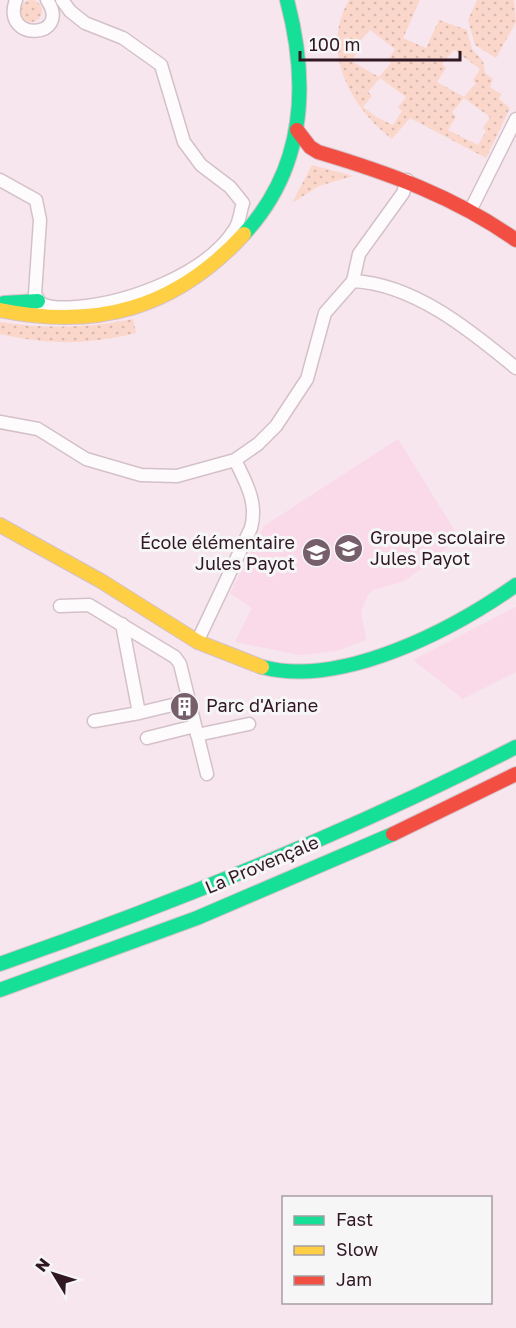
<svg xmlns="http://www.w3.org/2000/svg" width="516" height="1328" font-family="'Golos Text',sans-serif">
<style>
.built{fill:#fad9e8}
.grass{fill:url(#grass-dots);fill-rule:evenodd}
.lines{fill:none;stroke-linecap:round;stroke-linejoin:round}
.street-casing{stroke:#d4c0c9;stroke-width:15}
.fast-casing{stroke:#d4c0c9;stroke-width:16}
.slow-casing{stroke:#d4c0c9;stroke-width:16}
.jam-casing{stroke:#d4c0c9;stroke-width:16}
.street{stroke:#fefbfc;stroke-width:12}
.fast{stroke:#16e098;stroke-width:14}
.slow{stroke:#ffcf43;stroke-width:14}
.jam{stroke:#f24e42;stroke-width:14}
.labels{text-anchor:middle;stroke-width:6;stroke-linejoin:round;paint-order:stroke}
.poi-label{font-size:18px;fill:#301723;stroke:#f6f6f6;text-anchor:start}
.street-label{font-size:18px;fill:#301723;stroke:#f6f6f6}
</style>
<defs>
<pattern id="grass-dots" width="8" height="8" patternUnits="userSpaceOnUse" patternTransform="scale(1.5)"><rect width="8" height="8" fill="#fbd7cb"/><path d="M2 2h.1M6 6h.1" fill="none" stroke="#d7b8ae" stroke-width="1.8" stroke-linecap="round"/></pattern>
</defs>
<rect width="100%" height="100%" fill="#f7e6ee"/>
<path class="built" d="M398,439l60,97 -25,24 -29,21 -31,9 -5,5 -7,16 5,29 -29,11 -38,4 -64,-13 17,-34 -22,-15 34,-67z
M516,607v65l-53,27 -50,-39z"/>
<path class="grass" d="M20 11a11 11 0 1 1 22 0a11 11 0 1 1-22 0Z
M349,0h71l-17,38 23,10 13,-28 28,10 5,19 11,12 2,12 8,6 -3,8 11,7 -2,5 11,9 -24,50 -76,-40 -18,21c-43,-33 -72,-89 -43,-139zM370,30l25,19 -7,11 3,3 -12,14 -26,-15v-4l8,-10 -4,-4zM454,50l26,19 -7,11 -3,-2 6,5 -12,14 -27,-15 9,-14 -4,-4zM380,78l26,19 -8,10 4,4 -9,14 -15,-7 -15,-11 9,-11 -4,-4zM464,98l26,19 -7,11 3,3 -8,14 -30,-15 8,-13 -4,-5z
M477,0h37l2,22 -20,36 -21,-13 -7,-25z
M312,165l41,11 -34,10 -27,17z
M133,319l3,14c-49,12 -87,12 -136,1v-12c46,7 87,6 133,-3z"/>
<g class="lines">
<defs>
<path id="street" d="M16,0c-16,43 57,39 31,0
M0,180l36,20 4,20 -5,74 5,9c11,6 25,5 36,4 51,-4 130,-32 159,-78 5,-8 5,-17 8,-26l-13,-16 -29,-22 -17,-23 -23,-77 -38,-27 -38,-15 -15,-12 -8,-11
M471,209l45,-90
M353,281c61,3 117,49 163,87
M0,422l38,7 48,30 55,16 36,1 58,-16 23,-16 18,-18 31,-47 18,-66 28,-32 6,-27 44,-61 4,-13
M60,606l29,-1 86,52 5,7 27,110
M122,624l17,89 50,-12
M197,642l54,-114c7,-26 -5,-45 -16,-68
M94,721l45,-8
M197,735l52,-11
M147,738l48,-12"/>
<path id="fast" d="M244,234c62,-67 65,-151 43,-234
M4,303l34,-2
M262,667c80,21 190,-37 254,-82
M0,964c177,-62 349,-132 516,-217
M0,990l197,-72 196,-84"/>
<path id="slow" d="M0,310c98,20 176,-2 244,-76
M0,525l101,56 97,61 64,25"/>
<path id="jam" d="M297,130l13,17 8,5c71,21 137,45 198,88
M393,834l123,-60"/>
</defs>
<use href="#street" class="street-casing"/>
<use href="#fast" class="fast-casing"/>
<use href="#slow" class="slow-casing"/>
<use href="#jam" class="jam-casing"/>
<use href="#street" class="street"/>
<use href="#fast" class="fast"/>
<use href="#slow" class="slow"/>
<use href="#jam" class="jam"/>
</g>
<defs>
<symbol id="school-disc" viewBox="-11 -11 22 22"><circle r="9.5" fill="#765f6a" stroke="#f6f6f6"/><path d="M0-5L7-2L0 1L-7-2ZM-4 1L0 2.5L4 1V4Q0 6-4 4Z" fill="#fff"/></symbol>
<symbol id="building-disc" viewBox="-11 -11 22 22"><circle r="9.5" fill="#765f6a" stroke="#f6f6f6"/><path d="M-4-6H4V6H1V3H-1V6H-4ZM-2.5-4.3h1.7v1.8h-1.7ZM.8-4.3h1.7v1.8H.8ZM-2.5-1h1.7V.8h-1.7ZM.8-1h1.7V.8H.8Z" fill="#fff"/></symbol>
</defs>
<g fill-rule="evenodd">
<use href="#school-disc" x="332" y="532" width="33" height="33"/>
<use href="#school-disc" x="300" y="536" width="33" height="33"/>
<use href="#building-disc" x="168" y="690" width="33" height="33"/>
</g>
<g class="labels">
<g class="poi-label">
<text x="370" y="544">Groupe scolaire<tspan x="370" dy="21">Jules Payot</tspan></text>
<text x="295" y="549" text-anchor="end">École élémentaire<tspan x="295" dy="21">Jules Payot</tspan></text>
<text x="206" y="712">Parc d'Ariane</text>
</g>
<g class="street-label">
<text transform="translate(262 865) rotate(-23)" y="6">La Provençale</text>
</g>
</g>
<rect x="282" y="1196" width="210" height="108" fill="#f6f6f6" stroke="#a79da2" stroke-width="1.5"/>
<rect x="294" y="1216" width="30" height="9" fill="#16e098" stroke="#a79da2" stroke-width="1.5"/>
<text x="336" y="1226" font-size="18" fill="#301723">Fast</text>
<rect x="294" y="1246" width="30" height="9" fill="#ffcf43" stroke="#a79da2" stroke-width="1.5"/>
<text x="336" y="1256" font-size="18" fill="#301723">Slow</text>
<rect x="294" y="1276" width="30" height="9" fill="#f24e42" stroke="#a79da2" stroke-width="1.5"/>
<text x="336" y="1286" font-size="18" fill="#301723">Jam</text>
<g transform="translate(54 1274) rotate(308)" stroke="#f6f6f6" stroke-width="4.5" paint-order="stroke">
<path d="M0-4.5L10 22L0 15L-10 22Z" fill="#301723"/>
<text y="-9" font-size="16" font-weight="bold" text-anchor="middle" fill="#301723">N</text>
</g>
<path d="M300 51v9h160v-9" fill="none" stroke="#301723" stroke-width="3"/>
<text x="309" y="51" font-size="18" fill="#301723" stroke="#f6f6f6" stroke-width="4.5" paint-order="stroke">100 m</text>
</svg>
